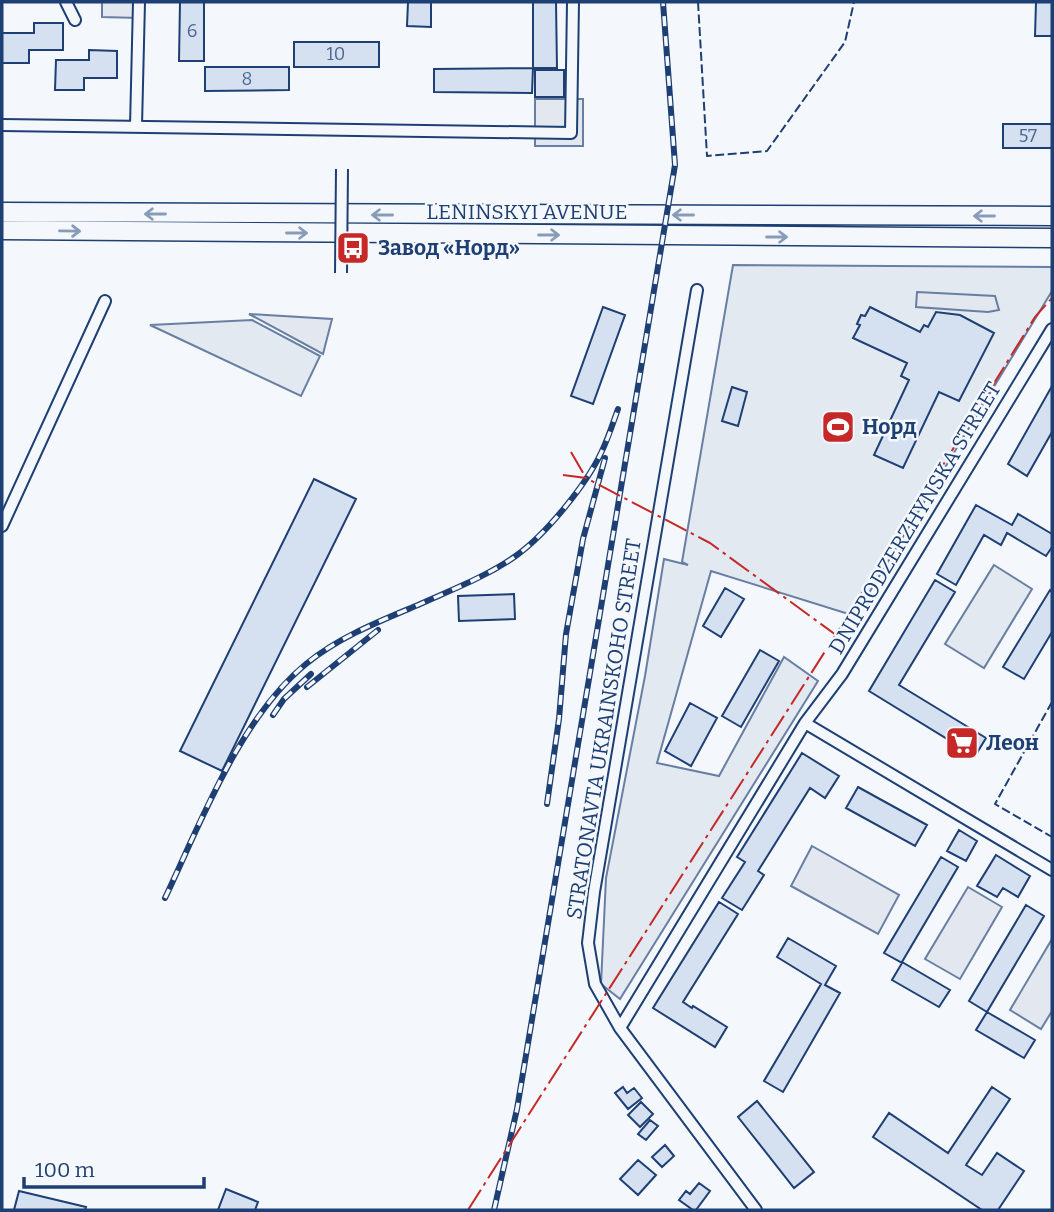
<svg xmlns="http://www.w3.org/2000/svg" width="1054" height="1212" font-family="Bitter,serif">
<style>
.green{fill:#e3e9f0;stroke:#687fa3;stroke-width:2}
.parking{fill:#e3e8f0;stroke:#687fa3;stroke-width:2}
.building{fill:#d5e0f0;stroke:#1d3f73;stroke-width:2}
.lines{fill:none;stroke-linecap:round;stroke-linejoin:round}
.street-casing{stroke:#1d3f73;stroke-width:14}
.primary-casing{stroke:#1d3f73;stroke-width:21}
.street{stroke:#f4f7fb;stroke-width:10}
.primary{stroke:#f4f7fb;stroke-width:18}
.rail-casing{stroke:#1d3f73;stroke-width:6}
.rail{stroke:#f4f7fb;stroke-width:3.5;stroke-dasharray:10;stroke-linecap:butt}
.street-bridge-casing{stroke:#1d3f73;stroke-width:14;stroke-linecap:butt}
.street-bridge{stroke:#f4f7fb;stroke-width:10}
.fence{stroke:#1d3f73;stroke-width:2;stroke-dasharray:9 3.5;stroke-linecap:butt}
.power{stroke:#c62828;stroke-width:2;stroke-dasharray:24 5 3.5 5;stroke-linecap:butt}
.oneway{stroke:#889bb7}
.labels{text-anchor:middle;stroke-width:5;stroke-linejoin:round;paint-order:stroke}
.number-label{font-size:18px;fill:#4b6792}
.street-label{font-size:21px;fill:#1d3f73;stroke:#f4f7fb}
.poi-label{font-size:21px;font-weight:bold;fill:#1d3f73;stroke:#f4f7fb;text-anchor:start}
</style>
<rect width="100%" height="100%" fill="#f4f7fb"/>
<path class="green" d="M733,265l319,2v24l-197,325 -144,-45 -54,192 62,13 65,-119 34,24 -198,318 -19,-15 5,-106 39,-202 19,-117 24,6 -6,-3z
M252,320l68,36 -19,40 -151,-71z
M994,565l38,24 -48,79 -39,-24z"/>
<path class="parking" d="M102,2h37v16l-37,-1z
M535,99h48v47h-48z
M917,292l78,4 4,14 -11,2 -72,-5z
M249,314l83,5 -9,35z
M812,846l87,49 -21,39 -87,-48z
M968,887l34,20 -42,72 -35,-20z
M1052,939v72l-11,18 -31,-19z"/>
<path class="building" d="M180,2h24v59h-25z
M408,2h23v25l-24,-1z
M533,2h23l1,66h-24z
M1036,2h16v34h-17z
M34,23h29v27h-34v13h-27v-30h32z
M294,42h85v25h-85z
M89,50l28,1v27h-33v12h-29l1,-30h33z
M205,67h84v23l-84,1z
M533,68l-1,25 -98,-1v-23z
M535,70h29v27h-29z
M1003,124h49v24h-49z
M603,307l22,8 -32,89 -22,-8z
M870,307l50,25 4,-7 4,2 8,-15 24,3 34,18 -35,68 -20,-9 -36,76 -29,-13 35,-75 -8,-4 6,-13 -54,-25 7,-13 -3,-1 4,-9 4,1z
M1052,386v46l-25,44 -19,-12z
M732,387l15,5 -9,34 -16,-5z
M314,479l42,20 -134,272 -42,-20z
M976,505l36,20 6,-11 34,20v13l-6,9 -39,-23 -6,12 -17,-10 -28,50 -19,-11z
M935,580l20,12 -56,93 87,53 -11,18 -106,-65z
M725,588l19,11 -23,38 -18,-11z
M1050,590l2,2v40l-28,47 -21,-12z
M514,594l1,25 -56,2 -1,-25z
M760,650l19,11 -38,66 -19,-11z
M690,703l27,15 -26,48 -26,-15z
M802,753l37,23 -14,22 -15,-10 -52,83 6,4 -22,35 -20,-12 23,-36 -8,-5z
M858,787l69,38 -12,21 -69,-38z
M959,830l18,11 -11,20 -19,-10z
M996,855l34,21 -12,21 -15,-9 -6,9 -20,-11z
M941,857l17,10 -56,95 48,28 -11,17 -47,-27 10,-17 -18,-10z
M719,902l19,12 -55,88 9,6 1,-2 34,21 -12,20 -62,-39z
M1026,905l18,11 -57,96 48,28 -11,18 -48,-28 11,-18 -18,-11z
M788,938l48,28 -11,19 15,8 -57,99 -19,-11 57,-97 -44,-27z
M623,1087l4,6 7,-5 8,10 -14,11 -13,-16z
M992,1087l18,12 -44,66 16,10 15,-22 27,18 -26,39h-16l-109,-73 16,-24 59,40z
M757,1101l57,71 -20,16 -56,-71z
M641,1102l12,12 -13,13 -12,-12z
M650,1120l8,6 -12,14 -8,-6z
M665,1145l9,11 -12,11 -10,-10z
M638,1160l18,15 -18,20 -18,-16z
M699,1183l11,8 -14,19h-3l-14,-10 7,-9 4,3z
M226,1189l32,13 -3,8h-37z
M19,1191l67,16 -1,3h-71z"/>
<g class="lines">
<defs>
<path id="street" d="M66,2l9,18
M2,125l569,8 2,-131
M136,126l3,-124
M697,290l-103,602 -6,51 7,41 25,44 136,182
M2,526l103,-225
M805,723l247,147
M620,1028l185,-305 37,-49 210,-345"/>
<path id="primary" d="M2,212l1050,4
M2,230l1050,8"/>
</defs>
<use href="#street" class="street-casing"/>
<use href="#primary" class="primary-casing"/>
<use href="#street" class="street"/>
<use href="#primary" class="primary"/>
<defs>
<path id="rail" d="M307,687l71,-57
M273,715l11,-16 27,-25
M547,804l12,-85 7,-85 17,-95 22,-81
M165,898c36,-76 75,-180 141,-234 33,-27 74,-43 112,-59 33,-15 70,-29 99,-50 29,-21 69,-70 84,-102 7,-14 12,-30 17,-44
M494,1210l23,-101 158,-944 -12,-163"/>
</defs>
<use href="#rail" class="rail-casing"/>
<use href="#rail" class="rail"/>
<defs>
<path id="street-bridge" d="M341,273l1,-104"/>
</defs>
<use href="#street-bridge" class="street-bridge-casing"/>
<use href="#street-bridge" class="street-bridge"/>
<path class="fence" d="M698,2l9,154 60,-5 78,-109 9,-40
M1052,702l-57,102 57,33"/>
<path class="power" d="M571,452l15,26
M563,475l23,3 124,65 126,92
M468,1210c189,-298 382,-593 567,-893l17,-19"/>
</g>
<defs><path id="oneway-shaft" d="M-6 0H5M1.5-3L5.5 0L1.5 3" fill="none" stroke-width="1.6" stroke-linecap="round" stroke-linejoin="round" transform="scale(1.75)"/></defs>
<g class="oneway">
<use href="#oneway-shaft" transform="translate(155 214) rotate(-180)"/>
<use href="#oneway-shaft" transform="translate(382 215) rotate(180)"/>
<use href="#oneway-shaft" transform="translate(683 215) rotate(-180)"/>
<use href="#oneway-shaft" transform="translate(984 216) rotate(-180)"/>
<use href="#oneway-shaft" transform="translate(70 231) rotate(1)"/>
<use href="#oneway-shaft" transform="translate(297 233)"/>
<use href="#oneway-shaft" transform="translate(549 235)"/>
<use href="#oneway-shaft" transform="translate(777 237)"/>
</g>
<defs>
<symbol id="bus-square" viewBox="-11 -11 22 22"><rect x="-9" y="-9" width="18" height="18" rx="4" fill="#c62828" stroke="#f4f7fb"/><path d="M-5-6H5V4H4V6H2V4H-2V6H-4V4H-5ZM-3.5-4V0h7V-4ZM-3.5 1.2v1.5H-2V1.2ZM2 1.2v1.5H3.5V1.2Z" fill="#fff"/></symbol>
<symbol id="stadium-square" viewBox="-11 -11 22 22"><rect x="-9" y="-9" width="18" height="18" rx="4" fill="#c62828" stroke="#f4f7fb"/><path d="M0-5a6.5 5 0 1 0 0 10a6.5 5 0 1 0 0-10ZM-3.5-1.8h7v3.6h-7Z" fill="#fff"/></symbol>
<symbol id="supermarket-square" viewBox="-11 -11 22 22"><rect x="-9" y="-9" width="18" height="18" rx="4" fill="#c62828" stroke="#f4f7fb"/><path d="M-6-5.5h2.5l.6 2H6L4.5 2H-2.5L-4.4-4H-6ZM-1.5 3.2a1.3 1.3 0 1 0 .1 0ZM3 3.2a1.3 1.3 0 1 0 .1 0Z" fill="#fff"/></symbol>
</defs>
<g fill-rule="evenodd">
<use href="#bus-square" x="334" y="229" width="38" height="38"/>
<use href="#stadium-square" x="819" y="408" width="38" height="38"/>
<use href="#supermarket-square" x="943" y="724" width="38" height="38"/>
</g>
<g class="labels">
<g class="number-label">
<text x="192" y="37">6</text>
<text x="336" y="60">10</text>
<text x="247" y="85">8</text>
<text x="1028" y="142">57</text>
</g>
<g class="street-label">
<text x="527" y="219">LENINSKYI AVENUE</text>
<text transform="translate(915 518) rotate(-59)" y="7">DNIPRODZERZHYNSKA STREET</text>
<text transform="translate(604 729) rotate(-81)" y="7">STRATONAVTA UKRAINSKOHO STREET</text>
</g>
<g class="poi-label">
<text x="378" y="255">Завод «Норд»</text>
<text x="862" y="434">Норд</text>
<text x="986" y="750">Леон</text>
</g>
</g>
<rect width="1054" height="1212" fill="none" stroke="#1d3f73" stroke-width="7"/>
<path d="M24 1177v10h180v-10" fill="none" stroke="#1d3f73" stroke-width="3.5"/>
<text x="35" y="1177" font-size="21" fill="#1d3f73" stroke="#f4f7fb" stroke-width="5" paint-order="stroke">100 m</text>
</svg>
